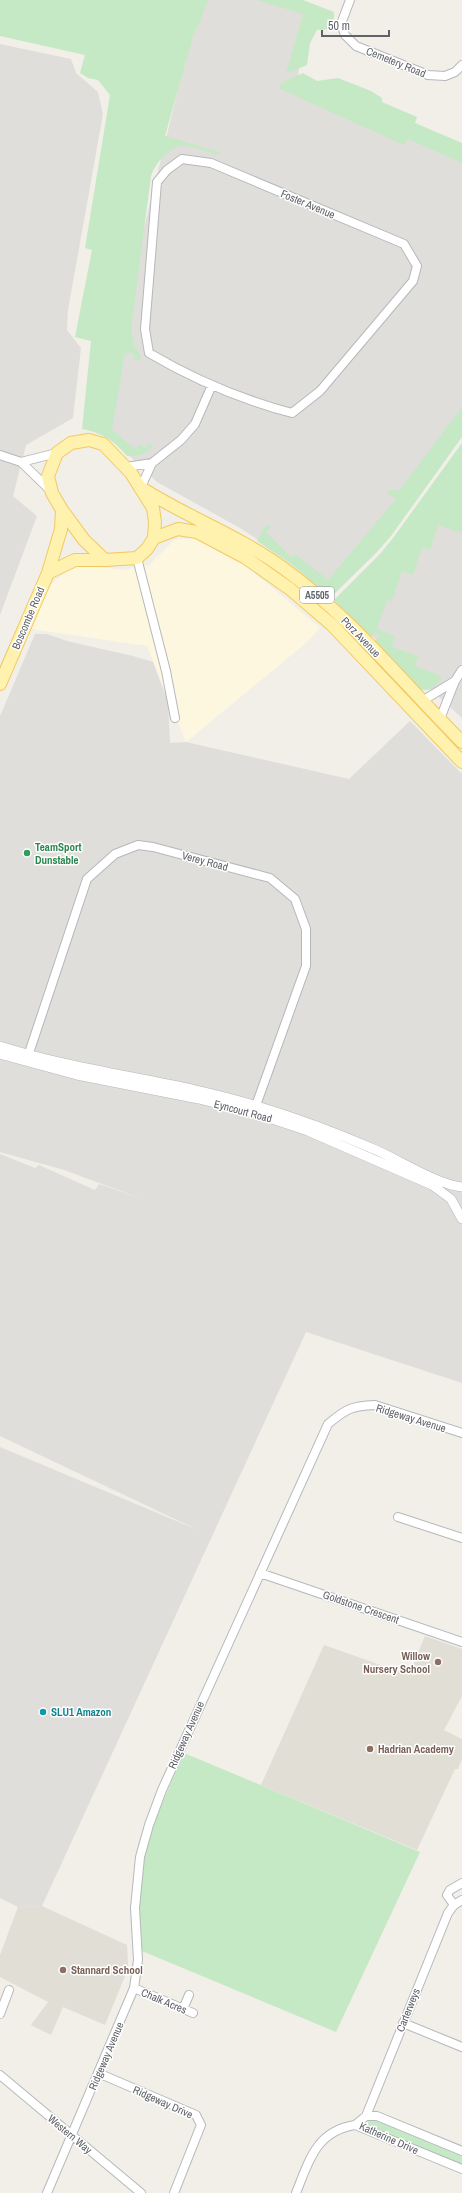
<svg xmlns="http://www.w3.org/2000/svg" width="462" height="2193" font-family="'Archivo Narrow',sans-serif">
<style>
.commercial{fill:#fef7e0}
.industrial{fill:#e0deda}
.education{fill:#e1ded6}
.green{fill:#c5e8c5}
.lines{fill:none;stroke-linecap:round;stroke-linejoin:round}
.minor-casing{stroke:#b5b8bc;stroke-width:10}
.tertiary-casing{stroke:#b5b8bc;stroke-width:10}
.primary-casing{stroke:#f2c960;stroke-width:14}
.minor{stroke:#fff;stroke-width:8}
.tertiary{stroke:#fff;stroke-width:9}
.primary{stroke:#fff2af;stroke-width:12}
.leisure-dot{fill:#2e9e5b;stroke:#fff;stroke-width:1.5}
.education-dot{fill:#8d6e63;stroke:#fff;stroke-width:1.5}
.culture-dot{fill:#0f9aa8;stroke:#fff;stroke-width:1.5}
.labels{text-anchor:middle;stroke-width:3;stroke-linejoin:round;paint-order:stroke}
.shield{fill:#fff;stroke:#8f9295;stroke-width:1}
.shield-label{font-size:10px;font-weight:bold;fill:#5f6368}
.street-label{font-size:11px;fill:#5f6368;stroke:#fff}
.leisure-label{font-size:11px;font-weight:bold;fill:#27864d;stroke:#fff;text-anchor:start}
.education-label{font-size:11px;font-weight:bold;fill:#785e54;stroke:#fff;text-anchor:start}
.culture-label{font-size:11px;font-weight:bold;fill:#0d838f;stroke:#fff;text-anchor:start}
</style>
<rect width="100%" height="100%" fill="#f1efe8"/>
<path class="commercial" d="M197,538l47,26 76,64 -14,15 -120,99 -39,-96 -115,-17 16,-42 20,-17 13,-5 43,5 25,-5 25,-25z"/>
<path class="industrial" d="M200,0h75l33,8 -11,75 165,71v272l-130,162 -92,-60 -83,-46 -61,-58z
M0,44l71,15 5,14 22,19 5,22 -35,196 -1,20 14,18 -8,70 -47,27 -13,51 24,20 -37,99z
M442,516l20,6v196l-111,-101z
M35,634h12l20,7 66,15 20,6 15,40 2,41 16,-1 163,37 61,-58 52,53v609l-156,-51 -264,574 -24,1 -18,-9v-451l198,83 -198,-94v-282l35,14 4,-3 56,25 4,-6 46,16 -81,-30 -64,-18v-436z"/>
<path class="education" d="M425,1636l37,13v47l-18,34 18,9v20l-4,10h-3l-38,81 -156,-65 63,-140 85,30z
M42,1906l85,39 1,19 -3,12 -20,49 -42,-18 -12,28 -20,-10 17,-23 -48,-25v-22l18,-48z"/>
<path class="green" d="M0,0h208l-11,29h-2l-30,107 55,16 -2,3c-10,-3 -20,-7 -30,-9 -17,-2 -32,16 -37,30l-20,153 3,16 7,12 -3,4 -4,-1v-6l-9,-1 -13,77 23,19 5,-5 5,4 4,-5 4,4 -12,8 -14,1c-12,-15 -26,-24 -45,-27l9,-88 -16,-4 17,-87 -7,-2 25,-153 -12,-15 -10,-2 -8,-5 5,-18 -85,-19z
M257,0h46l31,12v17l-17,1 -7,13 -3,22 -21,9 17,-60z
M303,73l14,8 21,-3 33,13 11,7v4l35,15 -2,6 47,20v20l-54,-24 -4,6 -126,-57 5,-6z
M462,407v30l-71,99 -14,16 -46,45 -40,-33 -34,-23 9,-16 5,2 -5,5 25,25 4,-3 33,26 68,-81 -9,-7 8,-3 4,2z
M462,443v90l-24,-8 -8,25 -8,-3 -9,28 -11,-4 -10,30 -5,-1 -10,29 18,7 -3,11 26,9 -3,10 25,9 1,5c-8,7 -10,12 -21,9l-45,-48 4,-5 -4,-4 -4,5 -37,-37 46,-46 13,-16z
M184,1753l236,99 -84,180 -194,-81c-2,-30 -5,-59 1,-89 8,-38 26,-73 41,-109z
M370,2118l92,38v8l-96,-39z"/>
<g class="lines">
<defs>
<path id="minor" d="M350,0l-9,24 4,11 11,11 72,29 17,1 10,-4 7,-7
M182,159l29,4 193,81 13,22 -4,15 -93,110 -28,22c-49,-13 -99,-34 -143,-60l-4,-24 12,-147 10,-12z
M0,455l21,7 30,29
M21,462l36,-9
M126,467l26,-4 29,-23 14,-16 17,-39
M141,487l11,-24
M137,558l29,113 9,47
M422,701l33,-20
M440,719l15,-38 7,-11
M27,1059l60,-180 28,-25 23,-9 15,2 117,31 25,21 11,30v37l-52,145
M398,1517l64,21
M260,1573l202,69
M454,1905l-7,-10 3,-5 12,-7
M134,1988l59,25
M183,2009l6,-14
M0,2014l9,-24
M403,2023l59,24
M98,2073l98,42 5,10 -27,68
M0,2075l141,118
M366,2116l82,-203 6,-8 8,-5
M355,2125l11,-9h11l85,35
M355,2125l107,44
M47,2193l87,-205 4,-28 -3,-52 5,-51 9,-32 13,-35 166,-366c18,-15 23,-18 47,-19l87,28
M296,2193c13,-32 20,-62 59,-68"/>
<path id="tertiary" d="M0,1046c84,27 173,34 257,60 40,12 80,27 119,44 23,10 62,35 86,37
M0,1054l77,21 122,24 55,14 54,18 124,54 19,14 11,20"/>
<path id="primary" d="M143,489c46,29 96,47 140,79 68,49 120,115 179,174
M154,538l24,-9 19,3 49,26 44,31 42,36 130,137
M48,573l27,-13h30
M0,684l48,-111 13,-44 1,-19 -10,-17 -4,-17 9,-23 14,-10 18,-3 14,4 28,29 22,35 2,14 -1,16 -7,11 -10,9 -32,2 -21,-20 -22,-30"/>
</defs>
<use href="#minor" class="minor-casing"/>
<use href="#tertiary" class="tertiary-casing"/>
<use href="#primary" class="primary-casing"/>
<use href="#minor" class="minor"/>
<use href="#tertiary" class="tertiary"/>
<use href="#primary" class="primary"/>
</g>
<circle class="leisure-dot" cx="27" cy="853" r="4"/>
<g class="education-dot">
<circle cx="438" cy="1662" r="4"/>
<circle cx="370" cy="1749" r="4"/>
<circle cx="63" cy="1970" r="4"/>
</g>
<circle class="culture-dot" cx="43" cy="1712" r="4"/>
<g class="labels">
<rect class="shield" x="300" y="587" width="34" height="16" rx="3"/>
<g class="shield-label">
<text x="317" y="599">A5505</text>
</g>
<g class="street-label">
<text transform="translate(396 62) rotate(22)" y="4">Cemetery Road</text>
<text transform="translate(308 204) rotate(23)" y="4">Foster Avenue</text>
<text transform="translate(28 618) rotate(-67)" y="4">Boscombe Road</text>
<text transform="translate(361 637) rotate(46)" y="4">Porz Avenue</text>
<text transform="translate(205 861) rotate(15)" y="4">Verey Road</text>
<text transform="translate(243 1111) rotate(15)" y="4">Eyncourt Road</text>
<text transform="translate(411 1418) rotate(17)" y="4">Ridgeway Avenue</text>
<text transform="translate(361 1607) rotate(19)" y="4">Goldstone Crescent</text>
<text transform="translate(186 1735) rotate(-66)" y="4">Ridgeway Avenue</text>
<text transform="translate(164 2001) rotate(23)" y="4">Chalk Acres</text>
<text transform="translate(408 2010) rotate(-68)" y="4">Carterweys</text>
<text transform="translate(106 2056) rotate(-67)" y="4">Ridgeway Avenue</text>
<text transform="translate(163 2102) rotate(24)" y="4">Ridgeway Drive</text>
<text transform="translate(70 2134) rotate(40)" y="4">Western Way</text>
<text transform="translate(389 2138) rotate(24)" y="4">Katherine Drive</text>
</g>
<g class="leisure-label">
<text x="35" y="851">TeamSport<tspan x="35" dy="13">Dunstable</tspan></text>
</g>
<g class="education-label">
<text x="430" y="1660" text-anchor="end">Willow<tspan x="430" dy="13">Nursery School</tspan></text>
<text x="378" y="1753">Hadrian Academy</text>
<text x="71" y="1974">Stannard School</text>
</g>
<g class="culture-label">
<text x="51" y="1716">SLU1 Amazon</text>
</g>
</g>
<path d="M322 30v6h67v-6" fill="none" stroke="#5f6368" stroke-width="2"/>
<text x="328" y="30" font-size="12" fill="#5f6368" stroke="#ffffff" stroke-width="3" paint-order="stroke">50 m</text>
</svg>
